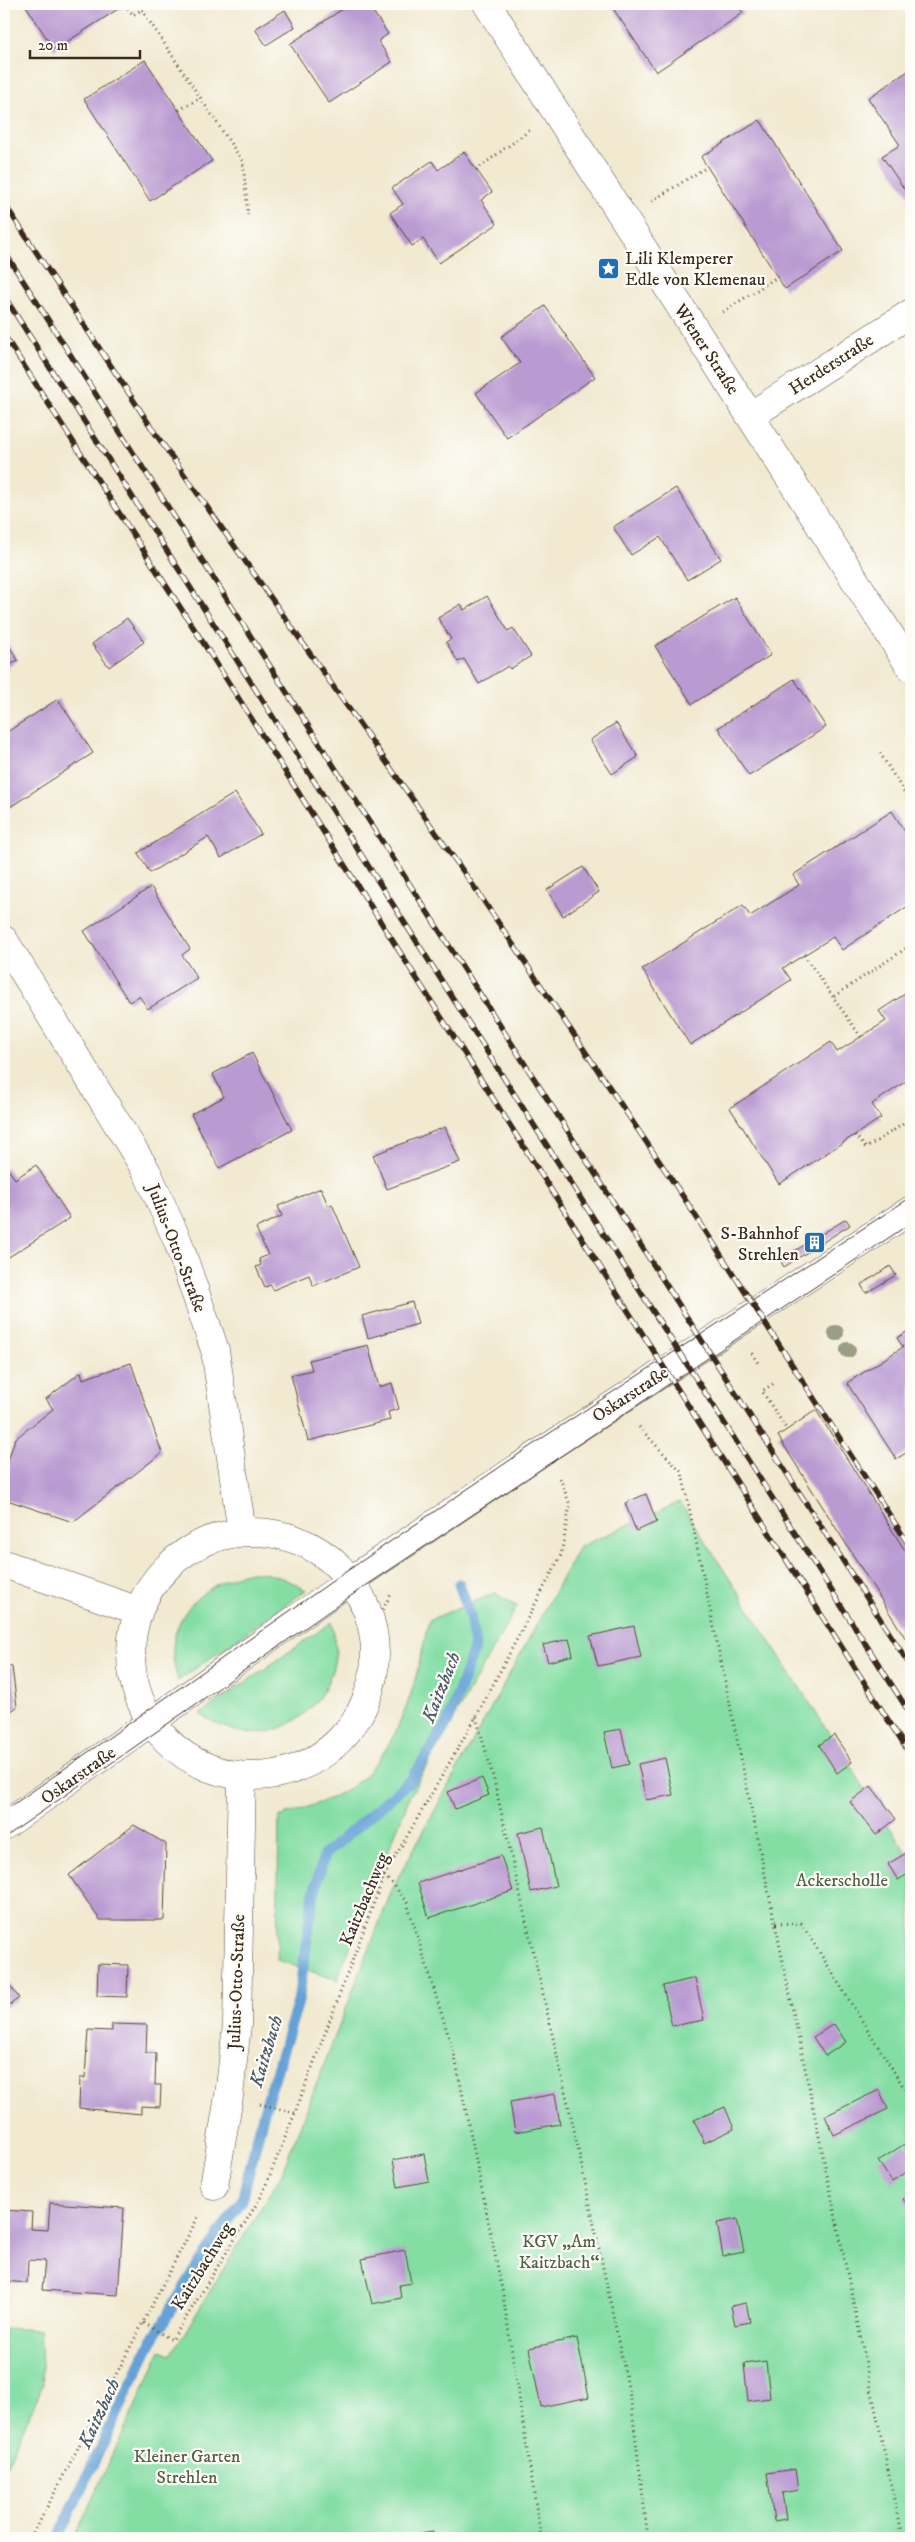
<svg xmlns="http://www.w3.org/2000/svg" width="915" height="2542" font-family="'IM FELL DW Pica',serif">
<style>
.green{fill:#84dea4;stroke:#608461}
.lines{fill:none;stroke-linecap:round;stroke-linejoin:round}
.stream{stroke:#65a1d6;stroke-width:11}
.building{fill:#b99ad1}
.minor-casing{stroke:#564739;stroke-width:29}
.path{stroke:#564739;stroke-width:3;stroke-dasharray:1 4;stroke-linecap:butt}
.minor{stroke:#fff;stroke-width:28}
.tram{stroke:#3b2a1e;stroke-width:1}
.rail-casing{stroke:#3b2a1e;stroke-width:5.5}
.rail{stroke:#fdfcf7;stroke-width:4;stroke-dasharray:11;stroke-linecap:butt}
.tree{fill:#999e84}
.labels{text-anchor:middle;stroke-width:4.5;stroke-linejoin:round;paint-order:stroke}
.poi-label{font-size:18px;fill:#3b2a1e;stroke:#fdfcf7;text-anchor:start}
.street-label{font-size:18px;fill:#3b2a1e;stroke:#fdfcf7}
.park-label{font-size:18px;fill:#516046;stroke:#fdfcf7}
.water-label{font-size:19px;font-style:italic;fill:#4c5a68;stroke:#fdfcf7}
</style>
<rect width="100%" height="100%" fill="#fdfcf7"/>
<filter id="ink" filterUnits="userSpaceOnUse"><feTurbulence type="fractalNoise" baseFrequency=".02" numOctaves="2"/><feDisplacementMap in="SourceGraphic" scale="10" xChannelSelector="R" yChannelSelector="G"/><feConvolveMatrix kernelMatrix="1 2 1 2 8 2 1 2 1" color-interpolation-filters="sRGB"/></filter>
<filter id="wash" filterUnits="userSpaceOnUse"><feTurbulence type="fractalNoise" baseFrequency=".0096" numOctaves="4" result="noise"/><feDisplacementMap in="SourceGraphic" scale="20" xChannelSelector="R" yChannelSelector="G"/><feGaussianBlur stdDeviation="1.12" result="paint"/><feColorMatrix in="noise" values="0 0 0 0 0 0 0 0 0 0 0 0 0 0 0 0 0 1.4 0 .05"/><feComposite in="paint" operator="in"/></filter>
<g filter="url(#wash)">
<rect width="100%" height="100%" fill="#f1e9d0"/>
<path class="green" d="M680,1502l231,358v678h-837l87,-187 10,4 110,-180 113,-290 185,-338z
M251,1572c22,1 36,7 55,18l-128,91c-2,-8 -4,-16 -5,-23 -3,-47 36,-78 78,-86z
M495,1593l22,13 -107,190 -73,184 -60,-20 2,-143c26,-9 62,-19 82,-38 45,-43 55,-101 68,-159z
M332,1622c1,9 4,18 4,27 -3,47 -41,88 -90,84 -17,-2 -32,-10 -46,-19z
M4,2328l36,2 3,55 -39,86z"/>
<g class="lines">
<path class="stream" d="M58,2538l91,-192 46,-76 47,-70 22,-89 34,-109 15,-104 11,-43 88,-76 36,-57 27,-76 -5,-31 -11,-31"/>
</g>
<g id="blocks">
<path class="building" d="M25,4h101l-72,46z
M350,4h18l20,30 -10,7 14,21 -63,41 -39,-59z
M610,4h127l6,9 -87,59z
M285,10l10,17 -29,18 -11,-16z
M145,60l67,101 -62,40 -66,-102z
M911,69v130l-29,-43 18,-11 -32,-47z
M760,120l83,131 -58,38 -84,-132z
M464,152l28,40 -11,8 16,24 -58,39 -16,-24 -11,7 -22,-33 13,-9 -11,-16 40,-27 6,9z
M545,306l50,71 -88,61 -31,-45 44,-30 -19,-26z
M676,488l45,71 -34,21 -27,-43 -29,18 -18,-28z
M487,596l21,35 5,-3 18,28 -21,13 -2,-3 -29,18 -15,-25 -6,3 -12,-20 5,-3 -13,-21 23,-14 3,6z
M735,597l36,58 -79,49 -37,-58z
M127,618l17,24 -35,25 -17,-23z
M4,638l14,22 -14,9z
M794,679l32,48 -77,49 -31,-48z
M58,699l35,54 -89,58v-77z
M616,723l22,34 -26,17 -22,-34z
M235,793l26,41 -40,24 -13,-21 -58,36 -12,-20z
M892,811l19,30v63l-69,46 -9,-13 -50,31 8,12 -101,65 -48,-76 101,-64 7,11 49,-31 -6,-10z
M583,867l16,25 -36,24 -16,-26z
M151,887l39,62 -8,6 15,23 -49,31 -9,-13 -10,6 -45,-71z
M911,990v88l-39,26 9,14 -102,66 -49,-76 101,-66 6,10 49,-31 -7,-10z
M252,1053l40,77 -73,38 -28,-54 33,-17 -11,-23z
M445,1127l15,35 -73,27 -14,-34z
M36,1165l34,53 -66,42v-90l3,-2 8,11z
M321,1188l7,18 4,-2 27,63 -46,19 -4,-11 -36,15 -2,-5 -6,2 -9,-20 5,-2 -2,-6 9,-4 -12,-27 26,-12 -4,-10z
M846,1219l4,6 -66,42 -4,-7z
M890,1266l6,9 -30,18 -5,-8z
M412,1302l6,22 -50,14 -6,-22z
M911,1329v121l-15,9 -49,-76 56,-36 -6,-9z
M368,1345l11,42 13,-4 7,26 -11,3 2,8 -82,21 -17,-66 21,-5 -3,-10z
M131,1363l31,90 -89,69 -69,-23v-26l11,-34 38,-30 -7,-10 35,-27 2,7z
M816,1410l95,150v87l-133,-211z
M646,1494l11,28 -21,9 -11,-28z
M634,1626l7,31 -43,9 -8,-30z
M569,1639l4,16 -25,7 -5,-17z
M4,1664l8,3 5,40 -13,9z
M621,1729l8,35 -17,4 -8,-36z
M834,1735l18,27 -15,11 -18,-28z
M665,1758l8,37 -27,5 -8,-36z
M482,1778l7,17 -34,14 -7,-17z
M871,1786l25,33 -20,16 -26,-33z
M134,1825l32,19 -2,76h-64l-31,-45z
M543,1827l13,59 -25,6 -13,-59z
M911,1850v22l-13,8 -10,-16z
M501,1856l12,35 -84,27 -11,-35z
M98,1964l30,1 -1,32 -30,-1z
M4,1977l15,21 -15,11z
M695,1978l9,42 -32,6 -9,-40z
M112,2024l35,1 -1,28h10l-1,32h6l-1,22 -19,-1v8l-62,-6 1,-30h5l3,-48 24,1z
M834,2024l12,18 -21,14 -12,-19z
M879,2090l9,19 -54,26 -9,-19z
M555,2094l5,30 -45,8 -5,-30z
M725,2107l9,22 -30,14 -10,-23z
M906,2143l5,7v19l-19,13 -14,-21z
M424,2154l5,27 -31,6 -5,-27z
M911,2193v17l-8,-11z
M50,2203l74,5 -6,87 -76,-5 3,-29 -17,-1 -1,23 -23,-2v-71l28,2 -1,17 17,1z
M737,2219l7,33 -21,4 -6,-33z
M405,2250l6,33 -12,2 2,13 -29,6 -10,-45z
M746,2303l4,19 -15,3 -4,-19z
M577,2338l12,59 -48,10 -12,-59z
M766,2361l4,37 -22,3 -4,-37z
M795,2469l3,21 -16,3 4,26 -12,2 -7,-48z
M433,2532l1,6h-32v-1z"/>
</g>
</g>
<g filter="url(#ink)">
<use href="#blocks" fill-opacity="0" stroke="#564739" stroke-width="1"/>
<g class="lines">
<defs>
<path id="minor" d="M487,4l424,664
M750,416l161,-103
M4,940l143,232 31,70 37,108 27,182
M131 1654a122 122 0 1 1 244 0a122 122 0 1 1-244 0Z
M4,1564l135,47
M4,1826l347,-246 201,-135 359,-235
M214,2186l15,-90 8,-71 5,-249"/>
</defs>
<use href="#minor" class="minor-casing"/>
<path class="path" d="M125,4l8,11 18,-11
M142,10l101,152 5,53
M179,110l21,-12
M476,170l54,-40
M652,201l55,-34
M723,312l54,-35
M880,753l31,50
M804,955l29,42
M861,1037l-28,-40 78,-52
M855,1135l11,13 45,-29
M752,1353l6,10
M773,1384l-11,7 25,39
M639,1427l43,46 220,1065
M373,1627l18,-33
M476,1717l17,59 82,358 56,267 17,137
M384,1876l10,9 13,18 48,154 47,232 39,249
M776,1924l25,-1 110,176
M260,2104l35,9
M144,2323l28,17 89,-143 34,-84 89,-237 92,-159 85,-162 9,-50 -10,-27
M31,2538l168,-323"/>
<use href="#minor" class="minor"/>
<path class="tram" d="M4,1811l340,-238 200,-136 367,-240
M4,1838l354,-247 553,-368"/>
<defs>
<path id="rail" d="M4,203l151,230 322,458 207,307 227,350
M4,251l907,1416
M4,296l907,1419
M4,335l200,309 707,1112"/>
</defs>
<use href="#rail" class="rail-casing"/>
<use href="#rail" class="rail"/>
</g>
<g class="tree">
<circle cx="836" cy="1333" r="8"/>
<circle cx="848" cy="1350" r="8"/>
</g>
</g>
<defs>
<symbol id="sight-square" viewBox="-11 -11 22 22"><rect x="-9" y="-9" width="18" height="18" rx="4" fill="#1f6fb2" stroke="#fdfcf7"/><path d="M0-6L1.8-2.2L6-1.7L2.9 1.2L3.7 5.4L0 3.3L-3.7 5.4L-2.9 1.2L-6-1.7L-1.8-2.2Z" fill="#fff"/></symbol>
<symbol id="building-square" viewBox="-11 -11 22 22"><rect x="-9" y="-9" width="18" height="18" rx="4" fill="#1f6fb2" stroke="#fdfcf7"/><path d="M-4-6H4V6H1V3H-1V6H-4ZM-2.5-4.3h1.7v1.8h-1.7ZM.8-4.3h1.7v1.8H.8ZM-2.5-1h1.7V.8h-1.7ZM.8-1h1.7V.8H.8Z" fill="#fff"/></symbol>
</defs>
<g fill-rule="evenodd">
<use href="#sight-square" x="596" y="256" width="25" height="25"/>
<use href="#building-square" x="802" y="1230" width="25" height="25"/>
</g>
<g class="labels">
<g class="poi-label">
<text x="625" y="264">Lili Klemperer<tspan x="625" dy="21">Edle von Klemenau</tspan></text>
<text x="799" y="1239" text-anchor="end">S-Bahnhof<tspan x="799" dy="21">Strehlen</tspan></text>
</g>
<g class="street-label">
<text transform="translate(707 349) rotate(57)" y="6">Wiener Straße</text>
<text transform="translate(831 364) rotate(-33)" y="6">Herderstraße</text>
<text transform="translate(177 1248) rotate(69)" y="6">Julius-Otto-Straße</text>
<text transform="translate(630 1394) rotate(-33)" y="6">Oskarstraße</text>
<text transform="translate(78 1775) rotate(-35)" y="6">Oskarstraße</text>
<text transform="translate(364 1899) rotate(-67)" y="6">Kaitzbachweg</text>
<text transform="translate(236 1982) rotate(-88)" y="6">Julius-Otto-Straße</text>
<text transform="translate(202 2266) rotate(-58)" y="6">Kaitzbachweg</text>
</g>
<g class="park-label">
<text x="842" y="1886">Ackerscholle</text>
<text x="559" y="2247">KGV „Am<tspan x="559" dy="21">Kaitzbach“</tspan></text>
<text x="187" y="2462">Kleiner Garten<tspan x="187" dy="21">Strehlen</tspan></text>
</g>
<g class="water-label">
<text transform="translate(440 1687) rotate(-68)" y="7">Kaitzbach</text>
<text transform="translate(265 2051) rotate(-73)" y="7">Kaitzbach</text>
<text transform="translate(98 2413) rotate(-65)" y="7">Kaitzbach</text>
</g>
</g>
<rect width="915" height="2542" fill="none" stroke="#fdfcf7" stroke-width="20"/>
<path d="M30 50v8h110v-8" fill="none" stroke="#3b2a1e" stroke-width="2.5"/>
<text x="38" y="50" font-size="15" fill="#3b2a1e" stroke="#fdfcf7" stroke-width="4" paint-order="stroke">20 m</text>
</svg>
